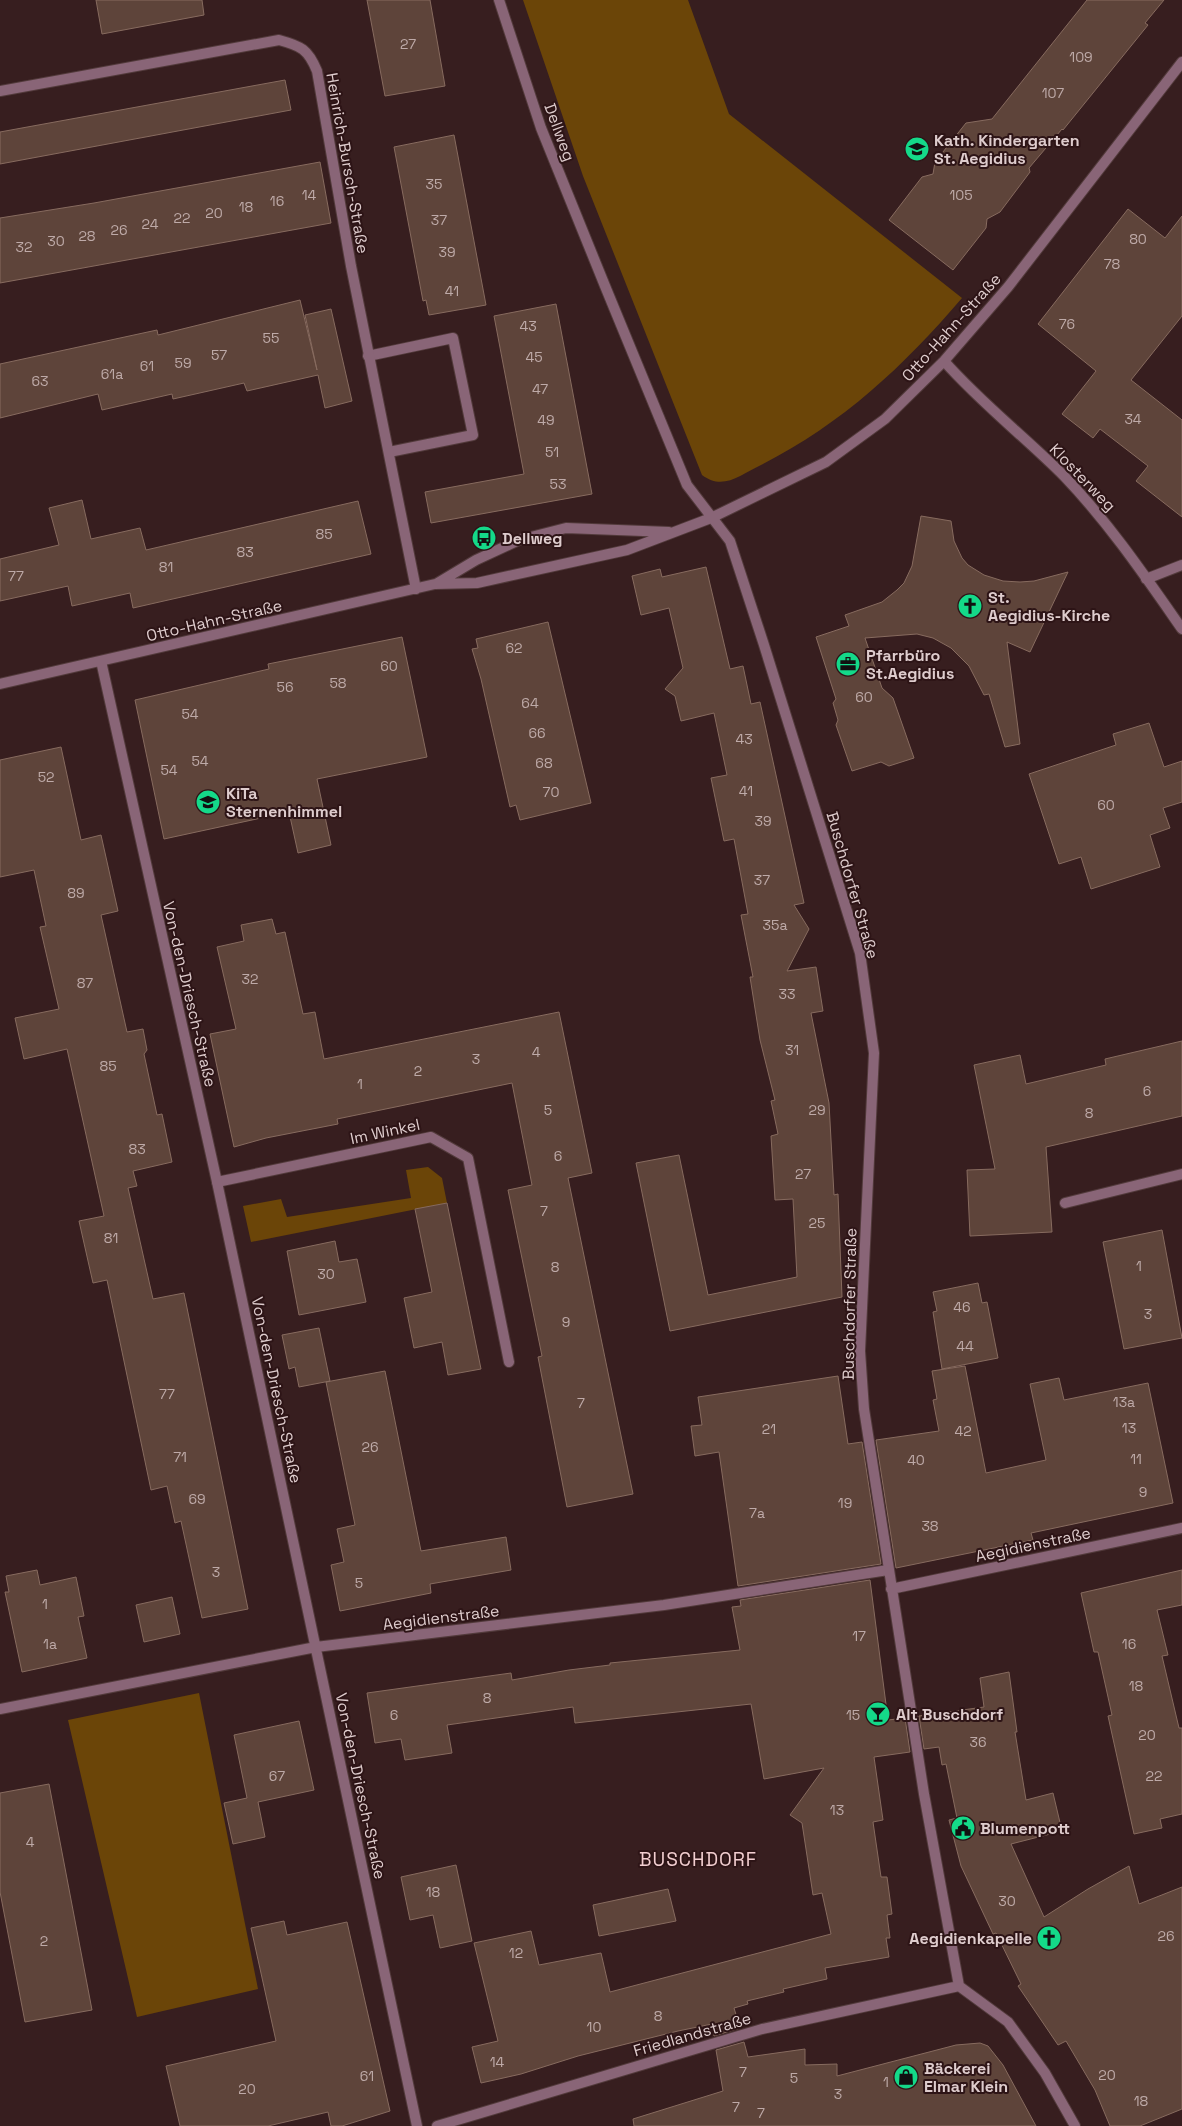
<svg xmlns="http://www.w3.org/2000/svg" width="1182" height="2126" font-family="'Space Grotesk',sans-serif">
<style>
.green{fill:#6b4508}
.building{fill:#5e443a;stroke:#876b5f}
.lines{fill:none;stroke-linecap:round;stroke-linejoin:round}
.service-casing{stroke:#523a3b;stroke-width:12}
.minor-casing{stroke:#523a3b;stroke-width:12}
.service{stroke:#896577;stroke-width:10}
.minor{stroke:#896577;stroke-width:10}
.labels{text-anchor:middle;stroke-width:4;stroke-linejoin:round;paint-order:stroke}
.number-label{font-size:14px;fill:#beaaa8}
.street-label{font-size:16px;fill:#decccd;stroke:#2d1416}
.poi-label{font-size:16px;font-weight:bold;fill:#decccd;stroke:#2d1416;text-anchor:start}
.quarter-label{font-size:19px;letter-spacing:1px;fill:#f2ced0;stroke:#2d1416}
</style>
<rect width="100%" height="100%" fill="#371e1f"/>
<path class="green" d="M523,0h165l41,114 233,184c-58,68 -120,126 -201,167 -21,10 -38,26 -59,10l-119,-299z
M428,1167l14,11 5,25 -196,39 -8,-36 38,-7 6,18 124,-19 -5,-28z
M199,1693l59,296 -121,28 -69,-297z"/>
<path class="building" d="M96,0h106l2,15 -102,19z
M367,0h63l15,86 -60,10z
M1087,0h77l-19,23 3,2 -85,105 -1,-1 -33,39 1,4 -30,40 -13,7 -1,9 -33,42 -64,-50 33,-43 11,-3 2,-12 31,-39 26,-4z
M285,80l6,30 -291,54v-32z
M454,135l32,170 -57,10 -3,-15 -3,1 -29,-154z
M320,162l11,61 -331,60v-65l94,-15z
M1128,209l37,29 17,-22v100l-51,64 51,40v97l-46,-36 12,-15 -48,-37 -7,9 -31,-24 34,-43 -58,-47z
M300,300l17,70 -12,-55 26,-6 21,92 -27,7 -7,-33 -71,16 -3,-8 -71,16 -1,-5 -70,16 -4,-16 -98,24v-54l157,-34 1,5z
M556,304l36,190 -161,29 -6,-31 99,-18 -30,-158z
M82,500l9,39 49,-11 6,22 212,-49 13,53 -238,54 -3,-15 -58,13 -4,-20 -68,15v-42l59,-14 -10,-37z
M921,516l30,5 3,20 8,17 6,7 16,10 19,6 17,1 14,-1 34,-9 -38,80 -23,-10 13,102 -15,3 -16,-53 -5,1 -15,-29 -18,-18 -18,-10 -16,-4 -52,4 17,50 11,10 21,60 -25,8 -8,-4 -29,9 -16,-46 2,-5 -5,-17 3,-4 -20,-62 33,-11 -4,-11 37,-13 15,-12 7,-7 8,-17z
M706,567l24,102 13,-3 8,38 9,-2 44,201 -10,2 15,24 -22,42 29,-4 7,44 -12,2 18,90 5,92 4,-1 4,103 -172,34 -34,-168 43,-8 29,140 89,-18 -4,-78 -18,1 -4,-64 7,-2 -7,-33 4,-1 -15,-60 -10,-63h3l-12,-62 7,-1 -14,-75 -10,2 -13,-63 16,-3 -13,-62 -33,8 -6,-25 -10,-7 18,-21 -14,-60 -28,7 -9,-39 28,-7 2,8z
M548,622l43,181 -71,17 -4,-15 -6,2 -29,-128 -9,-30 6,-1 -2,-9z
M402,637l25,120 -110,22 14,66 -33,8 -9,-41 -125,27 -29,-139 134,-31 -1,-5z
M1149,723l15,44 18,-6v41l-19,6 7,20 -20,7 10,32 -69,22 -10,-32 -22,7 -30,-90 87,-29 -3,-11z
M61,747l20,93 20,-5 17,76 -17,4 26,117 16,-3 4,21 -3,4 13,61 5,-1 10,48 -39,9 4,15 -9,2 25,111 31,-6 64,316 -46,9 -21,-97 -6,2 -8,-37 -16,4 -44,-210 -14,3 -14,-62 25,-5 -37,-167 -43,10 -9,-41 44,-9 -19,-82 6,-1 -12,-56 -34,7v-117z
M272,919l4,15 9,-2 18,82 12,-2 9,47 235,-47 33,161 -24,5 65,316 -66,13 -29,-150 4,-1 -34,-166 24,-5 -20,-102 -175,36 1,5 -72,14 -32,9 -24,-113 26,-5 -19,-82 27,-6 -3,-16z
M1182,1041v75l-136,31 6,85 -82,4 -3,-66 28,-1 -21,-104 46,-10 6,29 80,-19 -1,-6z
M447,1203l34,166 -33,6 -6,-33 -28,6 -10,-50 28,-6 -17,-83z
M1162,1230l20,108 -58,11 -21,-107z
M335,1241l4,21 18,-3 9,43 -67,13 -12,-64z
M978,1283l4,20 5,-1 11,56 -56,11 -9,-57 4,-1 -4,-19z
M319,1328l11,53 -31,6 -4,-20 -6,2 -7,-34z
M965,1366l21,107 60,-13 -16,-76 29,-6 5,22 84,-17 25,120 -142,30 2,7 -137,28 -20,-128 63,-9 -6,-31 4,-1 -5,-28z
M385,1371l36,180 85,-14 5,33 -81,14 1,9 -91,18 -9,-46 13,-3 -7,-33 18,-4 -29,-143z
M838,1376l10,68 14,-2 19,122 -143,22 -19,-134 -24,4 -4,-30 11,-1 -4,-28z
M37,1570l3,15 36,-8 8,39 -6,1 9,41 -65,14 -17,-80h4l-3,-16z
M1182,1570v35l-25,5 11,45 -6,1 17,72h3v86l-22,5 2,9 -28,6 -26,-118 4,-1 -14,-63h-4l-13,-59z
M870,1580l18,140 17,-2 5,34 -36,5 9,63 -10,2 8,55h6l5,37 -5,1 3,23h-4l3,19 -64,11 2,11 -44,10 1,3 -37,9 1,3 -14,4 6,20 -26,8 -2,-12 -34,7 -100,25 -57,18 -40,9 -9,-36 26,-6 -24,-98 57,-12 8,34 62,-12 9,39 221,-58 -9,-41 -9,2 -11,-72 -12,-8 34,-47 -60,11 -13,-75 -176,19 -2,-16 -126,18 5,28 -47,7 -4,-21 -26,4 -8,-50 144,-20 1,7 57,-10 41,-5v-2l130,-13 -8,-43 9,-1 -1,-6z
M172,1597l8,37 -36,8 -8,-37z
M1009,1672l8,60h-2l11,68 27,-7 9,38 -51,13 33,73 44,-28 41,-23 10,38 43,-17v222l-42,17h-30l-15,-36 -29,-49 -8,4 -40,-59 3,-2 -25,-51 -3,1 -32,-68 -12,-46 8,-2 -11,-54 -4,1 -3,-18 -15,2 -5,-33 65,-9 -4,-29z
M299,1721l15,69 -56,12 7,35 -32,7 -9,-41 23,-5 -13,-63z
M49,1784l43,226 -67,12 -25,-130v-99z
M456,1865l16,76 -32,7 -7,-33 -23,5 -9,-43z
M668,1889l8,32 -77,15 -6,-31z
M284,1921l3,14 60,-13 43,189 -48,15h-11l-3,-14 -60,14h-88l-14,-60 110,-25 -25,-113z
M744,2042l4,15 57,-8v16l32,-1v12l119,-31 24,-2 8,3 15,19 33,61h-402l-1,-7 90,-28 -7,-41z"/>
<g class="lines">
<defs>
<path id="service" d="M368,356l85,-18 20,97 -84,17
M217,1182l214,-45 37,21 41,204"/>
<path id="minor" d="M499,0l42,128 64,158 82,199 43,56 34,104 96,308 14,100 -14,298 4,58 60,385 35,192 49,36 37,51 30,53
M0,91l279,-51c22,6 29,9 38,31l34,195 65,323
M944,361c36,41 81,76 120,115 45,47 81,100 118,153
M1146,579l36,-14
M436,584l40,-24 43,-20 47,-12 103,4
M101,661l116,521 200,944
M0,684l435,-100 42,-1 150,-33 84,-32 115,-56 59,-43 59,-58 64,-74 174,-225
M1065,1203l117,-29
M891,1589l291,-61
M0,1709l316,-62 348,-42 224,-35
M437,2126l325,-97 197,-43"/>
</defs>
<use href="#service" class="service-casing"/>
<use href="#minor" class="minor-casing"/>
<use href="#service" class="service"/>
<use href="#minor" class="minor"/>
</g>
<defs>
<symbol id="school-disc" viewBox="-11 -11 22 22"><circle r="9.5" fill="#14d989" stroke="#2d1416"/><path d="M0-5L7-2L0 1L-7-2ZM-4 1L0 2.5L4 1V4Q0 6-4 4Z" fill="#111"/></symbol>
<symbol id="bus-disc" viewBox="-11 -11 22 22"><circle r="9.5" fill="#14d989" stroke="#2d1416"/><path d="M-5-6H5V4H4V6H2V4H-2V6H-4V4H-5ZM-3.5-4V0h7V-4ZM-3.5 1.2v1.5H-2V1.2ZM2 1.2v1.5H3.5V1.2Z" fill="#111"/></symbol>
<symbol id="church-disc" viewBox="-11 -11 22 22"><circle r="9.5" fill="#14d989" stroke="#2d1416"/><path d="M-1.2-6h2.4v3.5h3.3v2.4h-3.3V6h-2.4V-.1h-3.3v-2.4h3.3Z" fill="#111"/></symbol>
<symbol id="office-disc" viewBox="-11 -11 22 22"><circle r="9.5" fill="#14d989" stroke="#2d1416"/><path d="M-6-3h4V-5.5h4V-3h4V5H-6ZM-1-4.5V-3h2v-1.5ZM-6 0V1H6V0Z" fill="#111"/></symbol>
<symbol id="bar-disc" viewBox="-11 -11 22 22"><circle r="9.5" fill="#14d989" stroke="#2d1416"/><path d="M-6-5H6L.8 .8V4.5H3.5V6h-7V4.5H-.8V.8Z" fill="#111"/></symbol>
<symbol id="civic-disc" viewBox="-11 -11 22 22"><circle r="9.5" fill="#14d989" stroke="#2d1416"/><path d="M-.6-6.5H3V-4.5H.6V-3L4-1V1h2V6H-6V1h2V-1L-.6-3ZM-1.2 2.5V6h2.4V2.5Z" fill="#111"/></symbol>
<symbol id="shop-disc" viewBox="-11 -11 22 22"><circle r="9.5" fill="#14d989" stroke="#2d1416"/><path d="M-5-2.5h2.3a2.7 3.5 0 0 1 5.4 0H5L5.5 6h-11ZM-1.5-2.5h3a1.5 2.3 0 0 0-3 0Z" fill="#111"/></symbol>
</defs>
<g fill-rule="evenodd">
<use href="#school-disc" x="903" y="135" width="28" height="28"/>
<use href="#bus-disc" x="470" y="524" width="28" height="28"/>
<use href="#church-disc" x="956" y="592" width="28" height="28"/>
<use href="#office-disc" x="834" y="650" width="28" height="28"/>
<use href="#school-disc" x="194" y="788" width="28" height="28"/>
<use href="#bar-disc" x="864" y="1700" width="28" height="28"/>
<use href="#civic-disc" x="949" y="1814" width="28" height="28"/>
<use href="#church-disc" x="1035" y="1924" width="28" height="28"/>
<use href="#shop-disc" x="892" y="2063" width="28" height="28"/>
</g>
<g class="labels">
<g class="number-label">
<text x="408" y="49">27</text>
<text x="1081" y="62">109</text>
<text x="1053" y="98">107</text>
<text x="434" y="189">35</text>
<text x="309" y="200">14</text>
<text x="961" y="200">105</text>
<text x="277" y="206">16</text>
<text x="246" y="212">18</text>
<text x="214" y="218">20</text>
<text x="182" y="223">22</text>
<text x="439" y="225">37</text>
<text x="150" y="229">24</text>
<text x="119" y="235">26</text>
<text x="87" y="241">28</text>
<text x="1138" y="244">80</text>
<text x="56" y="246">30</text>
<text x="24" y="252">32</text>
<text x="447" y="257">39</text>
<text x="1112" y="269">78</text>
<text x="452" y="296">41</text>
<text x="1067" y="329">76</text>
<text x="528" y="331">43</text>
<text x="271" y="343">55</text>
<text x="219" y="360">57</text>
<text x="534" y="362">45</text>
<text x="183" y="368">59</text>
<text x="147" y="371">61</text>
<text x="112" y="379">61a</text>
<text x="40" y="386">63</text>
<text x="540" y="394">47</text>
<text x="1133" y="424">34</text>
<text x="546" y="425">49</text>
<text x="552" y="457">51</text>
<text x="558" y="489">53</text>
<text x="324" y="539">85</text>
<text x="245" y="557">83</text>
<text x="166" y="572">81</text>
<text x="16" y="581">77</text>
<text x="514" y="653">62</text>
<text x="389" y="671">60</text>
<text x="338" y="688">58</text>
<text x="285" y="692">56</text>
<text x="864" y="702">60</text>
<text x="530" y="708">64</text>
<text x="190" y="719">54</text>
<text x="537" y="738">66</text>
<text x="744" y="744">43</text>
<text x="200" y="766">54</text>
<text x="544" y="768">68</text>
<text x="169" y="775">54</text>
<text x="46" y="782">52</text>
<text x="746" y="796">41</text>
<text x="551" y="797">70</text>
<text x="1106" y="810">60</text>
<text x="763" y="826">39</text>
<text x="762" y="885">37</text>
<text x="76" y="898">89</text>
<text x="775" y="930">35a</text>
<text x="250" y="984">32</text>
<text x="85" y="988">87</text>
<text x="787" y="999">33</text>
<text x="792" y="1055">31</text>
<text x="536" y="1057">4</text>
<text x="476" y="1064">3</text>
<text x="108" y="1071">85</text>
<text x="418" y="1076">2</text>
<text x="360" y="1089">1</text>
<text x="1147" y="1096">6</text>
<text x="548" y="1115">5</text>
<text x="817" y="1115">29</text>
<text x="1089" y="1118">8</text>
<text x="137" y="1154">83</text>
<text x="558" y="1161">6</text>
<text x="803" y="1179">27</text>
<text x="544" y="1216">7</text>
<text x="817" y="1228">25</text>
<text x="111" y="1243">81</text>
<text x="1139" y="1271">1</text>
<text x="555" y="1272">8</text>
<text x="326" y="1279">30</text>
<text x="962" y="1312">46</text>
<text x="1148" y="1319">3</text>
<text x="566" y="1327">9</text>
<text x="965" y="1351">44</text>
<text x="167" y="1399">77</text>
<text x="1124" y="1407">13a</text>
<text x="581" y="1408">7</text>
<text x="1129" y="1433">13</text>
<text x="769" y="1434">21</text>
<text x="963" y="1436">42</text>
<text x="370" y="1452">26</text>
<text x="180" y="1462">71</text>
<text x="1136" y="1464">11</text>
<text x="916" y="1465">40</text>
<text x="1143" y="1497">9</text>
<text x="197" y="1504">69</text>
<text x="845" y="1508">19</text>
<text x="757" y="1518">7a</text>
<text x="930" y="1531">38</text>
<text x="216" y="1577">3</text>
<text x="359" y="1588">5</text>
<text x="45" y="1609">1</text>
<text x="859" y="1641">17</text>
<text x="50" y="1649">1a</text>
<text x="1129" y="1649">16</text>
<text x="1136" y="1691">18</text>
<text x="487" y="1703">8</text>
<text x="394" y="1720">6</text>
<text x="853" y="1720">15</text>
<text x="1147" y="1740">20</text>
<text x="978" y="1747">36</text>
<text x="277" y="1781">67</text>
<text x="1154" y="1781">22</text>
<text x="837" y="1815">13</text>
<text x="30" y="1847">4</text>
<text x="433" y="1897">18</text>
<text x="1007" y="1906">30</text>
<text x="1166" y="1941">26</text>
<text x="44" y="1946">2</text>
<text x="516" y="1958">12</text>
<text x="658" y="2021">8</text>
<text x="594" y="2032">10</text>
<text x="497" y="2067">14</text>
<text x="743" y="2077">7</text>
<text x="1107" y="2080">20</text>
<text x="367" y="2081">61</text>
<text x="794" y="2083">5</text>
<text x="886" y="2087">1</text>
<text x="247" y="2094">20</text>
<text x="838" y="2099">3</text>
<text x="1141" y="2106">18</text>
<text x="736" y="2112">7</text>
<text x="761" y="2118">7</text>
</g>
<g class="street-label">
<text transform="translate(560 132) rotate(70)" y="6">Dellweg</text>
<text transform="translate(348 163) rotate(80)" y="6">Heinrich-Bursch-Straße</text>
<text transform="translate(951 327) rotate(-48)" y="6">Otto-Hahn-Straße</text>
<text transform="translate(1083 477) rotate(46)" y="6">Klosterweg</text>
<text transform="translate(214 620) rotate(-13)" y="6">Otto-Hahn-Straße</text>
<text transform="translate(853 885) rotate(74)" y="6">Buschdorfer Straße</text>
<text transform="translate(190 994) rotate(77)" y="6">Von-den-Driesch-Straße</text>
<text transform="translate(385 1131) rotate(-12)" y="6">Im Winkel</text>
<text transform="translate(849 1304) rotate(-89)" y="6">Buschdorfer Straße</text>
<text transform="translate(277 1390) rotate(78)" y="6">Von-den-Driesch-Straße</text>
<text transform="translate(1033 1544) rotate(-12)" y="6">Aegidienstraße</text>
<text transform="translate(441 1617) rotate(-7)" y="6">Aegidienstraße</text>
<text transform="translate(361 1786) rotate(78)" y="6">Von-den-Driesch-Straße</text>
<text transform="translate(692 2034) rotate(-16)" y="6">Friedlandstraße</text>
</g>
<g class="poi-label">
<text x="934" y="146">Kath. Kindergarten<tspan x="934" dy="18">St. Aegidius</tspan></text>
<text x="502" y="544">Dellweg</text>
<text x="988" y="603">St.<tspan x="988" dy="18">Aegidius-Kirche</tspan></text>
<text x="866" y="661">Pfarrbüro<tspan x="866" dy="18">St.Aegidius</tspan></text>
<text x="226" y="799">KiTa<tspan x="226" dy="18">Sternenhimmel</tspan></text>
<text x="896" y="1720">Alt Buschdorf</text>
<text x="980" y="1834">Blumenpott</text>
<text x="1032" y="1944" text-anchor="end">Aegidienkapelle</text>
<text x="924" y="2074">Bäckerei<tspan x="924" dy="18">Elmar Klein</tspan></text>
</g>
<g class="quarter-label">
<text x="698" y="1866">BUSCHDORF</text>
</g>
</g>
</svg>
